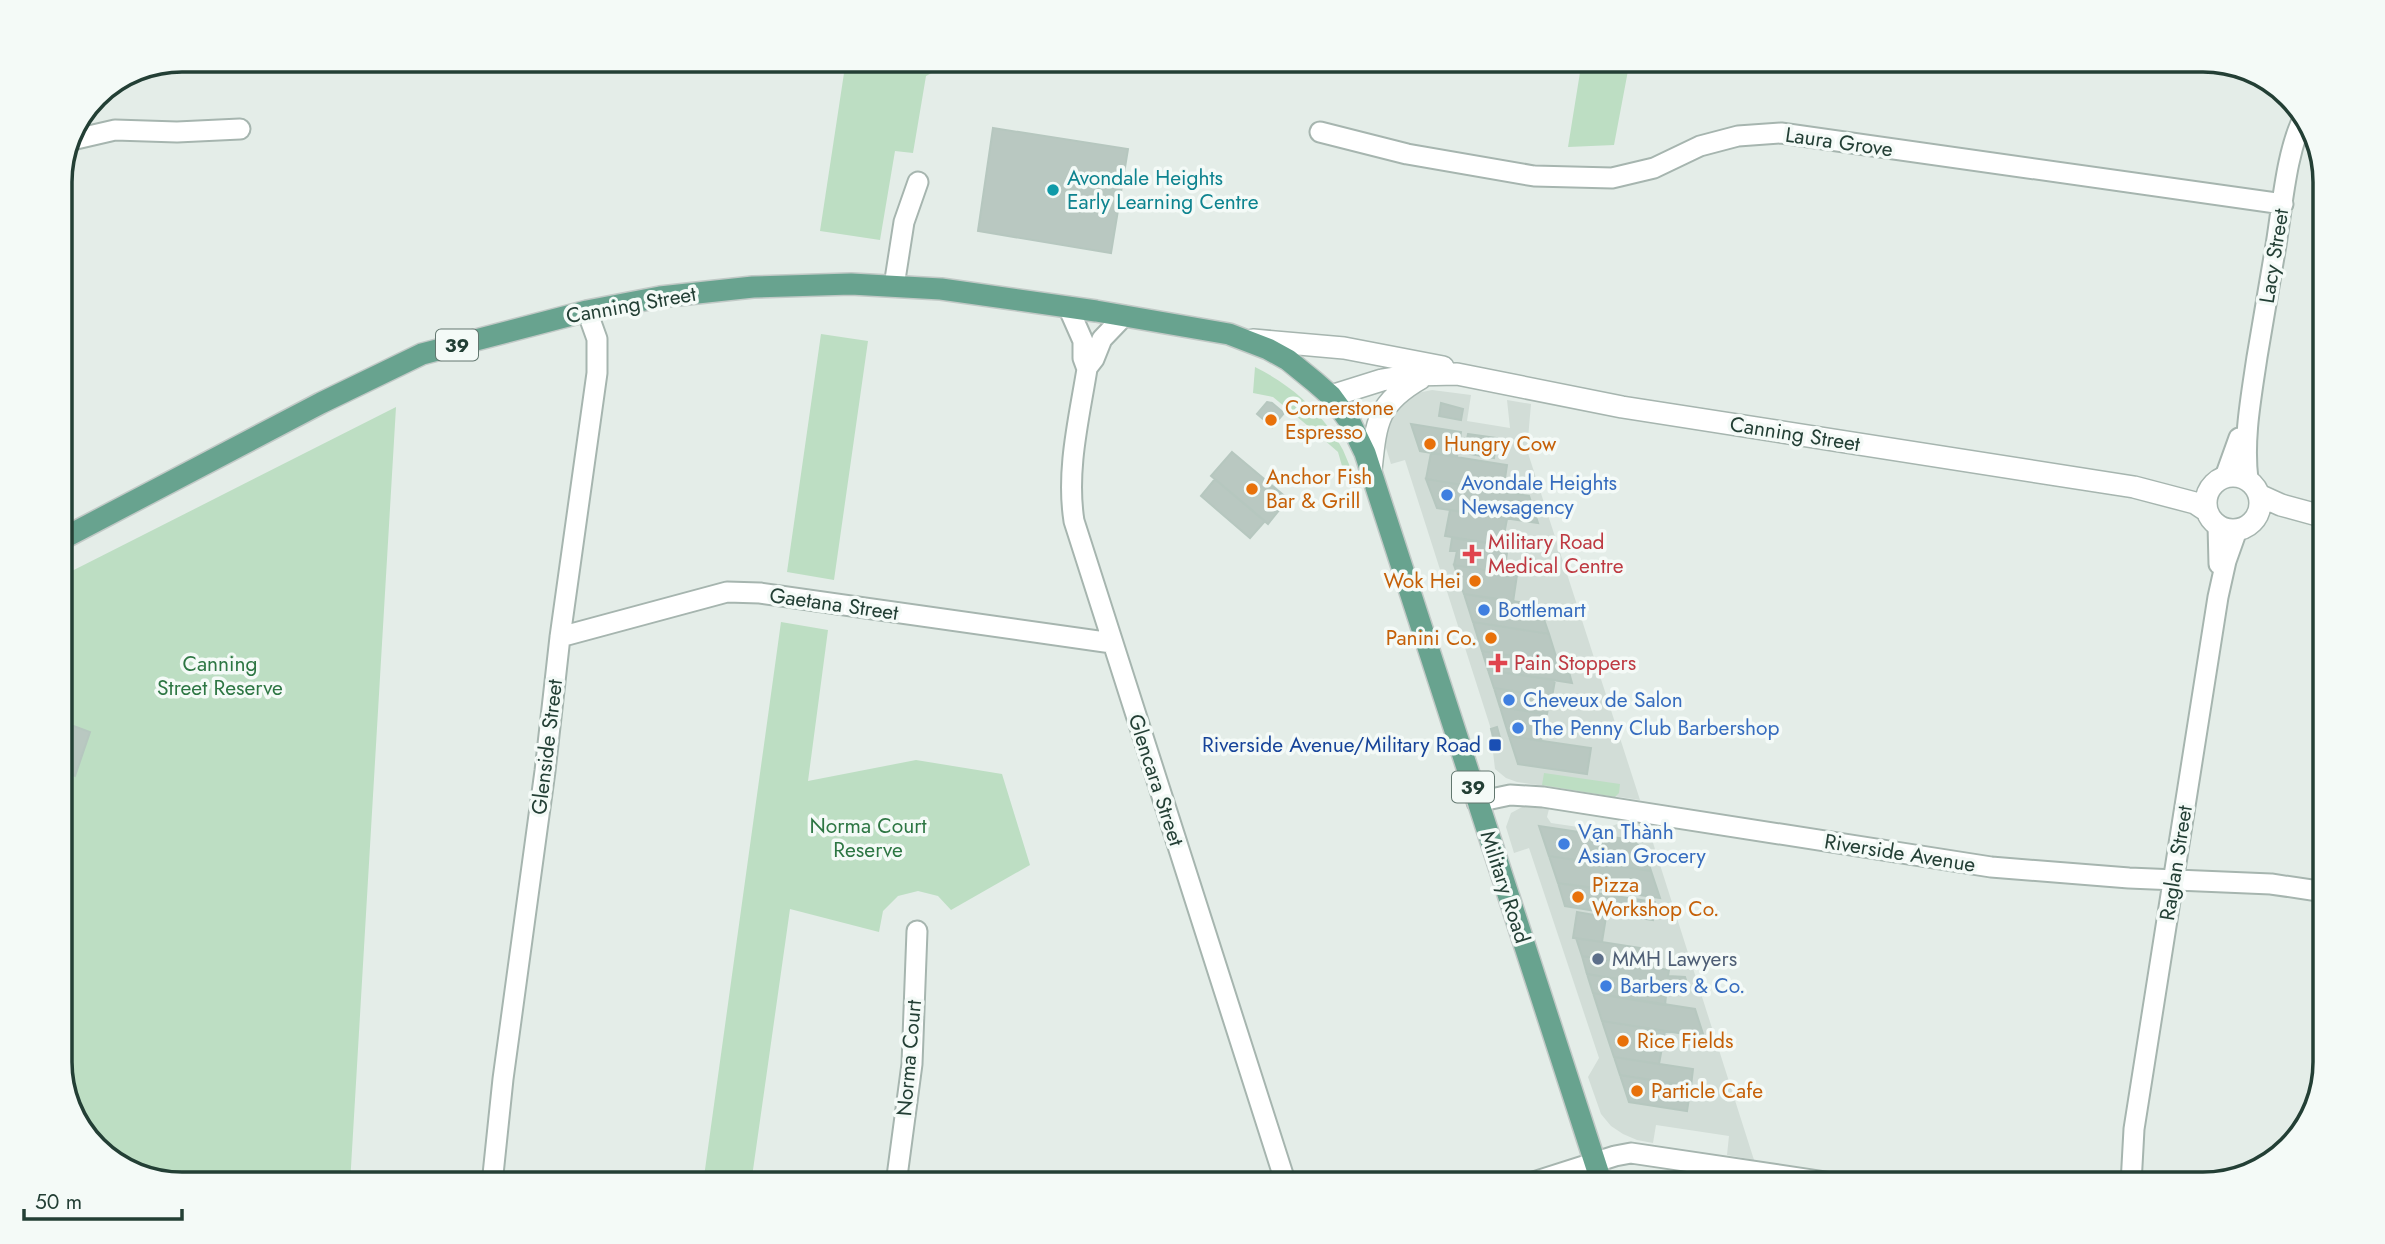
<svg xmlns="http://www.w3.org/2000/svg" width="2385" height="1244" font-family="Jost,sans-serif">
<style>
.built{fill:#d2ddd7}
.green{fill:#bddec3}
.building{fill:#b9c8c1;stroke:#b6c7bf;stroke-width:2}
.lines{fill:none;stroke-linecap:round;stroke-linejoin:round}
.minor-casing{stroke:#a6b5af;stroke-width:23}
.tertiary-casing{stroke:#a6b5af;stroke-width:24}
.primary-casing{stroke:#c1c9c6;stroke-width:24}
.minor{stroke:#fff;stroke-width:19}
.tertiary{stroke:#fff;stroke-width:21}
.primary{stroke:#68a38f;stroke-width:21}
.culture-dot{fill:#0f9aa8;stroke:#f4faf7;stroke-width:2.5}
.food-dot{fill:#e8710a;stroke:#f4faf7;stroke-width:2.5}
.shop-dot{fill:#3f7fe0;stroke:#f4faf7;stroke-width:2.5}
.health-dot{fill:#e0444e;stroke:#f4faf7;stroke-width:2.5}
.transit-dot{fill:#1a4fb4;stroke:#f4faf7;stroke-width:2.5}
.service-dot{fill:#5c6f8a;stroke:#f4faf7;stroke-width:2.5}
.labels{text-anchor:middle;stroke-width:7;stroke-linejoin:round;paint-order:stroke}
.shield{fill:#f4faf7;stroke:#62776f;stroke-width:2}
.shield-label{font-size:19px;font-weight:bold;fill:#233f35}
.street-label{font-size:21px;fill:#233f35;stroke:#f4faf7}
.culture-label{font-size:21px;fill:#0d838f;stroke:#f4faf7;text-anchor:start}
.food-label{font-size:21px;fill:#c56008;stroke:#f4faf7;text-anchor:start}
.shop-label{font-size:21px;fill:#366cbe;stroke:#f4faf7;text-anchor:start}
.health-label{font-size:21px;fill:#be3a42;stroke:#f4faf7;text-anchor:start}
.park-label{font-size:21px;fill:#2d7643;stroke:#f4faf7}
.transit-label{font-size:21px;fill:#164399;stroke:#f4faf7;text-anchor:end}
.service-label{font-size:21px;fill:#4e5e75;stroke:#f4faf7;text-anchor:start}
.rim{fill:none;stroke:#233f35;stroke-width:3.5}
</style>
<rect width="100%" height="100%" fill="#e4ede8"/>
<path class="built" d="M1432,390l39,5 -4,26 43,7 -3,-28 24,4 -4,46 113,350 -123,-18 -11,-4 -11,-9 -5,-43 -85,-266 -14,4 -5,-16 -1,-10 5,-23 22,-21z
M1524,806l25,3 -2,8 4,6 34,5 17,2 23,-9 22,3 107,336 -27,-5 2,-19 -73,-11 -3,18 -16,-3 -14,-6 -12,-8 -10,-12 -13,-37 11,-19 -70,-210 -15,5 -8,-26 5,-14z"/>
<path class="green" d="M846,60h110l-30,16 -13,77 -18,-2 -15,89 -60,-9z
M1582,60h48l-16,85 -46,2z
M821,334l47,7 -34,239 -47,-8z
M1255,367c30,15 54,34 74,61l-10,7 -46,-38 -20,-4z
M396,407l-46,777h-168l-55,-12 -47,-42 -20,-59v-494z
M1332,431l11,19 11,26 -10,-3 -6,-21 -16,-14z
M781,622l47,8 -20,151 108,-21 86,14 28,91 -79,45 -13,-14 -20,-5 -20,5 -15,15 -4,21 -89,-23 -39,275h-48z
M1544,773l76,11 -1,9 -4,4 -73,-12z"/>
<path class="building" d="M993,128l135,21 -17,104 -133,-22z
M1267,402l5,1 12,10 -12,14 -15,-13z
M1441,403l22,6 -2,11 -22,-4z
M1411,424l50,8 -4,25 -37,-6z
M1468,434l29,4 -3,20 -36,-6 2,-13h7z
M1232,452l56,47 -20,25 -57,-48z
M1431,453l76,12 -4,27 -77,-13z
M1215,479l50,42 -15,17 -49,-42z
M1426,479l103,17 9,27 -101,-15z
M1450,510l57,9 -5,26 -57,-9z
M1452,538l56,8 -4,27 -50,-8 3,-14h-7z
M1454,565l63,10 -4,27 -49,-8z
M1464,594l75,11 10,29 -76,-12z
M1473,622l76,12 9,29 -76,-12z
M1482,651l85,14 5,18 -84,-13z
M1488,670l67,10 -3,17 -58,-9z
M1494,688l56,9 -3,17 -47,-7z
M1500,707l45,7 -4,27 -32,-5z
M60,721l30,11 -15,44 -15,-6z
M1497,727l4,14 -6,2 -4,-14z
M1509,736l82,12 -4,26 -69,-10z
M1539,826l93,14 13,11 6,20 -102,-15z
M1549,856l102,15 9,27 -102,-15z
M1558,883l38,5 -1,5 60,9 -2,18 -88,-14z
M1577,912l29,5 -4,25 -29,-4z
M1576,938l71,11 -3,17 -62,-10z
M1582,956l87,14 -1,6 17,1 4,13 -102,-16z
M1587,974l80,13 -2,18 -72,-12z
M1593,993l102,16 9,28 -102,-16z
M1602,1021l63,10 -6,33 -45,-7z
M1614,1057l79,12 -2,17 -71,-11z
M1620,1075l71,11 -4,25 -58,-9z"/>
<g class="lines">
<defs>
<path id="minor" d="M1320,132l87,22 127,22 78,2 42,-10 46,-22 38,-10 43,-3 502,71
M76,139l39,-9 62,2 63,-3
M894,286l10,-64 14,-40
M1068,307l15,34v17l4,11c-8,50 -21,101 -13,152l212,663
M1087,368l7,-9 8,-20 22,-23
M2225,477l14,-39
M2248,480c-5,-41 3,-82 9,-123 6,-35 12,-71 18,-106 7,-40 11,-102 30,-136
M2218,525l1,39
M560,637l167,-45 33,1 352,50
M1477,802l33,-7 33,2 448,70 138,11 142,6 54,8
M492,1184l11,-105 42,-308 15,-134 37,-264v-34l-10,-28
M896,1184l16,-120 5,-133
M1527,1184l88,-28 16,-3 208,31
M2131,1184l3,-55 84,-532 8,-36 11,-31"/>
<path id="tertiary" d="M1253,340l91,8 99,19
M1331,396l51,-16 31,-5 44,-1 165,33 512,80 61,16 12,8
M1371,470c5,-48 6,-67 50,-92
M2206 503a27 27 0 1 1 54 0a27 27 0 1 1-54 0Z
M2259,495l22,10 44,12"/>
<path id="primary" d="M60,540l261,-137 101,-49 165,-43 73,-14 93,-10 98,-3 90,5 155,22 133,23 39,15 20,11 27,22 16,14 19,26 15,31 237,731"/>
</defs>
<use href="#minor" class="minor-casing"/>
<use href="#tertiary" class="tertiary-casing"/>
<use href="#primary" class="primary-casing"/>
<use href="#minor" class="minor"/>
<use href="#tertiary" class="tertiary"/>
<use href="#primary" class="primary"/>
</g>
<circle class="culture-dot" cx="1053" cy="190" r="7"/>
<g class="food-dot">
<circle cx="1271" cy="420" r="7"/>
<circle cx="1430" cy="444" r="7"/>
<circle cx="1252" cy="489" r="7"/>
<circle cx="1475" cy="581" r="7"/>
<circle cx="1491" cy="638" r="7"/>
<circle cx="1578" cy="897" r="7"/>
<circle cx="1623" cy="1041" r="7"/>
<circle cx="1637" cy="1091" r="7"/>
</g>
<g class="shop-dot">
<circle cx="1447" cy="495" r="7"/>
<circle cx="1484" cy="610" r="7"/>
<circle cx="1509" cy="700" r="7"/>
<circle cx="1518" cy="728" r="7"/>
<circle cx="1564" cy="844" r="7"/>
<circle cx="1606" cy="986" r="7"/>
</g>
<g class="health-dot">
<path d="M1468.5 543.5h7v7h7v7h-7v7h-7v-7h-7v-7h7z"/>
<path d="M1494.5 652.5h7v7h7v7h-7v7h-7v-7h-7v-7h7z"/>
</g>
<rect class="transit-dot" x="1488" y="738" width="14" height="14" rx="3.5"/>
<circle class="service-dot" cx="1598" cy="959" r="7"/>
<g class="labels">
<g class="shield">
<rect x="436" y="329.5" width="42" height="31" rx="5"/>
<rect x="1452" y="771.5" width="42" height="31" rx="5"/>
</g>
<g class="shield-label">
<text x="457" y="352">39</text>
<text x="1473" y="794">39</text>
</g>
<g class="street-label">
<text transform="translate(1839 142) rotate(8)" y="7">Laura Grove</text>
<text transform="translate(2274 256) rotate(-81)" y="7">Lacy Street</text>
<text transform="translate(631 305) rotate(-10)" y="7">Canning Street</text>
<text transform="translate(1795 434) rotate(9)" y="7">Canning Street</text>
<text transform="translate(834 604) rotate(8)" y="7">Gaetana Street</text>
<text transform="translate(547 747) rotate(-83)" y="7">Glenside Street</text>
<text transform="translate(1156 780) rotate(72)" y="7">Glencara Street</text>
<text transform="translate(1900 853) rotate(9)" y="7">Riverside Avenue</text>
<text transform="translate(2176 863) rotate(-81)" y="7">Raglan Street</text>
<text transform="translate(1505 887) rotate(72)" y="7">Military Road</text>
<text transform="translate(909 1058) rotate(-85)" y="7">Norma Court</text>
</g>
<g class="culture-label">
<text x="1067" y="185">Avondale Heights<tspan x="1067" dy="24">Early Learning Centre</tspan></text>
</g>
<g class="food-label">
<text x="1285" y="415">Cornerstone<tspan x="1285" dy="24">Espresso</tspan></text>
<text x="1444" y="451">Hungry Cow</text>
<text x="1266" y="484">Anchor Fish<tspan x="1266" dy="24">Bar &amp; Grill</tspan></text>
<text x="1461" y="588" text-anchor="end">Wok Hei</text>
<text x="1477" y="645" text-anchor="end">Panini Co.</text>
<text x="1592" y="892">Pizza<tspan x="1592" dy="24">Workshop Co.</tspan></text>
<text x="1637" y="1048">Rice Fields</text>
<text x="1651" y="1098">Particle Cafe</text>
</g>
<g class="shop-label">
<text x="1461" y="490">Avondale Heights<tspan x="1461" dy="24">Newsagency</tspan></text>
<text x="1498" y="617">Bottlemart</text>
<text x="1523" y="707">Cheveux de Salon</text>
<text x="1532" y="735">The Penny Club Barbershop</text>
<text x="1578" y="839">Vạn Thành<tspan x="1578" dy="24">Asian Grocery</tspan></text>
<text x="1620" y="993">Barbers &amp; Co.</text>
</g>
<g class="health-label">
<text x="1488" y="549">Military Road<tspan x="1488" dy="24">Medical Centre</tspan></text>
<text x="1514" y="670">Pain Stoppers</text>
</g>
<g class="park-label">
<text x="220" y="671">Canning<tspan x="220" dy="24">Street Reserve</tspan></text>
<text x="868" y="833">Norma Court<tspan x="868" dy="24">Reserve</tspan></text>
</g>
<g class="transit-label">
<text x="1481" y="752">Riverside Avenue/Military Road</text>
</g>
<g class="service-label">
<text x="1612" y="966">MMH Lawyers</text>
</g>
</g>
<path d="M0 0H2385V1244H0ZM182 72H2203A110 110 0 0 1 2313 182V1062A110 110 0 0 1 2203 1172H182A110 110 0 0 1 72 1062V182A110 110 0 0 1 182 72Z" fill="#f4faf7" fill-rule="evenodd"/>
<path class="rim" d="M182 72H2203A110 110 0 0 1 2313 182V1062A110 110 0 0 1 2203 1172H182A110 110 0 0 1 72 1062V182A110 110 0 0 1 182 72Z"/>
<path d="M24 1209v10h158v-10" fill="none" stroke="#233f35" stroke-width="3.5"/>
<text x="35" y="1209" font-size="21" fill="#233f35" stroke="#f4faf7" stroke-width="5" paint-order="stroke">50 m</text>
</svg>
